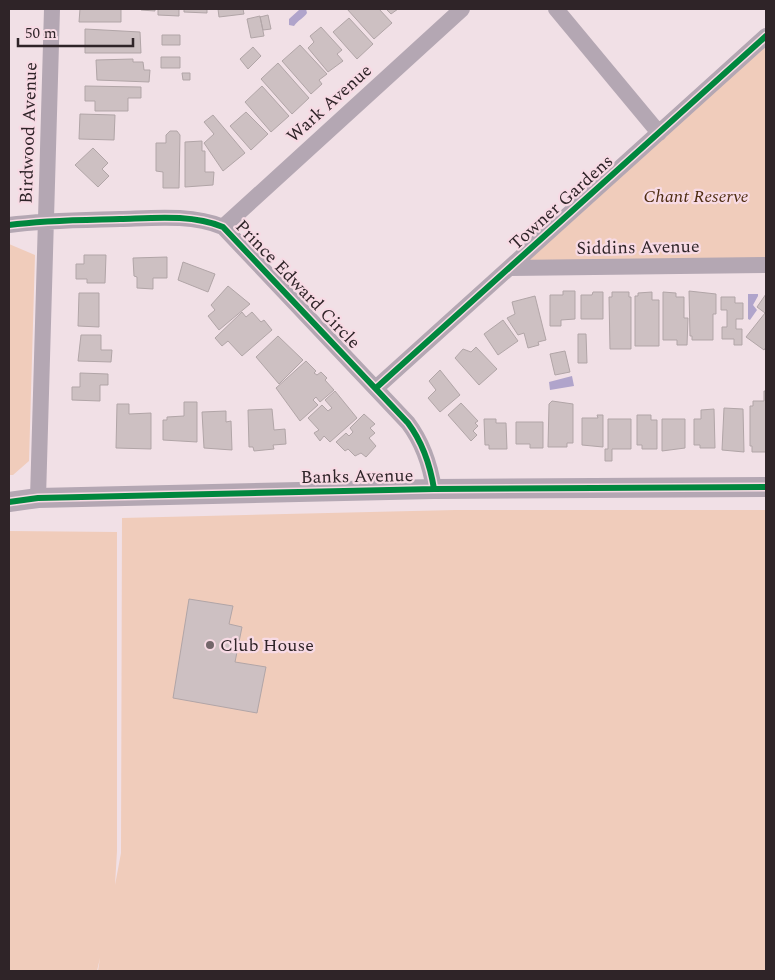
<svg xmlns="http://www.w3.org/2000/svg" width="775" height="980" font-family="Spectral,serif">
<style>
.green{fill:#f0ccbb}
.water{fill:#b0a4cb}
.building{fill:#cdc0c2;stroke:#b1a5a7}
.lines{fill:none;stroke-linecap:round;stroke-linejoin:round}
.minor{stroke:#b4a7b3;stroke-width:16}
.tertiary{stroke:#b4a7b3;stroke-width:20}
.cycleway-casing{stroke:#f7dae4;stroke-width:9}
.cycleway{stroke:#00873e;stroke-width:6}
.poi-dot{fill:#73666a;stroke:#f7dae4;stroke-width:2}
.labels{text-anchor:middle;stroke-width:4.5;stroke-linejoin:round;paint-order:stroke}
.street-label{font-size:18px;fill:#2f2428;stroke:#f7dae4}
.park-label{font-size:18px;font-style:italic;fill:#4d2b10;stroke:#f7dae4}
.poi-label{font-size:18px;fill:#2f2428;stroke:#f7dae4;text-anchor:start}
</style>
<rect width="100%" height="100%" fill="#f1e0e6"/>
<path class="green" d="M766,36v229l-256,3z
M9,244l26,11 -6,206 -16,14h-4z
M455,510h311v461h-668l2,-13 -3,13h-88v-440l108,1v319l-2,34 6,-32 1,-335z"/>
<path class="water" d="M306,9l1,4c-3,5 -9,7 -13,13l-5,-1v-6l10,-9z
M748,294h10v2l-5,9 4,5 -7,10 -2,-1z
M572,376l2,10 -24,4 -1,-8z"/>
<path class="building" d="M80,9h41v13h-42z
M141,9h14v2l-14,-1z
M158,9h21v7l-21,-1z
M184,9h23v4l-23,-1z
M218,9h25l1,5 -25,3z
M347,9h32l13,14 -18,16z
M386,9h12l-7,5z
M268,15l3,14 -8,1 -3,-13z
M260,16l4,20 -13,2 -4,-19z
M349,18l24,26 -16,15 -24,-27z
M321,27l21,23 -5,4 6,7 -15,11 -20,-24 6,-6 -4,-6z
M85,29l55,3 1,21h-56z
M162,35h18v10h-18z
M300,45l27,29 -8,6 3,4 -11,10 -29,-33z
M253,47l8,9 -13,13 -8,-10z
M161,57h19v11h-19z
M133,59v3h10l1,8h6l-1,12 -52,-2 -1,-20z
M278,63l31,35 -17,16 -31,-35z
M182,73h8v7h-7z
M85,86l56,1v11h-13v13h-33v-10h-10z
M262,86l27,30 -18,16 -26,-30z
M246,112l22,22 -17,16 -21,-24z
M80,114l35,1 -1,25 -35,-1z
M213,115l32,38 -22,18 -19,-28 10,-9 -10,-12z
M170,131h7l3,4 -1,53h-16v-16l-7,-1v-28h10v-8z
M202,141v10h3v21h9l-1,13 -28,2v-45z
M93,148l15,15 -6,6 7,7 -11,11 -23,-22z
M84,255h22l-1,28h-18v-4h-11v-15h8z
M167,257v21h-14v11l-16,-1v-11l-3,-1 -1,-18z
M183,262l32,12 -7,18 -30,-12z
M228,286l22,18 -31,26 -11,-14 7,-6 -4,-5z
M563,291h12v28l-14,1v6h-11v-31h13z
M689,291l27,3v20h-3v26h-21v-4h-2z
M593,292h10v27h-22v-24h11z
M612,292h17v5h2v52h-21l-1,-52h3z
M652,292v8h7v46h-24v-50h3v-3z
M663,292l13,1v4h8v21h4l-1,27h-10v-5h-14z
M79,293h20v34l-21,-1z
M766,294v53l-2,3 -18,-13 19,-24 -8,-6z
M535,296l11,44 -8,2 1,3 -11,3 -4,-15 -6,2 -11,-17 8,-4 -3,-12z
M721,297h14v6h8v16h-7v10h6v16h-8v-6h-12v-12h5v-17h-6z
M242,312l4,5 6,-5 9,10 3,-2 8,10 -30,26 -14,-15 -6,5 -7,-8z
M503,320l15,21 -20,14 -14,-21z
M578,334h8l1,29h-9z
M81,335h20v15h11l-1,12 -33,-1z
M278,336l25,24 -24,24 -23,-27z
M476,347l21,22 -18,16 -24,-27 8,-9 8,3z
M565,351l5,21 -15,3 -5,-21z
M306,361l10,10 -2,2 3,2 4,-3 6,6 -2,2 9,10 -14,12 -4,-5 -3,3 5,5 -18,16 -24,-33z
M440,370l20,25 -20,17 -12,-14 8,-8 -7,-9z
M80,373l28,1v11h-8v16l-28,-1v-13h8z
M335,391l22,27 -27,24 -6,-6 -4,5 -6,-8 5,-3 -11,-12 14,-13 6,6 4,-3 -7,-8z
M764,391h2v61h-14v-6h-2v-40h3v-5h11z
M552,401l21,3v39h-6v4h-19l1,-43z
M184,402h13v40l-34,-2v-20h4v-3l17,-1z
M461,403l17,18 -3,2 3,3 -5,5 4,4 -6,6 -23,-26z
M117,404h12v10l22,-1v36l-35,-1z
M724,408l19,1 1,43 -22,-2z
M272,409l2,21 11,-1 1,15 -13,1 1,4 -20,2 -1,-4h-4l-1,-37z
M714,409l1,39h-15v-3h-6v-26h7v-9z
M226,411v11l5,-1 1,29 -28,-2 -2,-36z
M364,414l11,10 -5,4 5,5 -6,5 7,8 -10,11 -5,-4 -6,3 -7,-7 -3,2 -9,-9 10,-9 3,3 4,-4 -3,-4z
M597,415h6v32l-21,-2v-27h16z
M637,415h14v5h6v29h-15v-4h-5z
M484,419h12v4h10l1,26h-18v-4h-4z
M608,419h23v30h-19v12h-7v-12h3z
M662,419h23v29l-23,3z
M516,422h27v26h-13v-4h-14z
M189,599l44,7 -4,18 13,3 -7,35 31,5 -9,46 -84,-15z"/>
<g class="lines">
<path class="minor" d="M556,9l103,124
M9,225c37,-5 74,-5 111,-6 34,-1 71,-5 103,8l185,196c15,20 22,41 26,66
M223,227l239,-218
M510,268l256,-3
M376,388l390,-352
M38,498l14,-489"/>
<path class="tertiary" d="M9,502l29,-4 396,-9 332,-2"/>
<defs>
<path id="cycleway" d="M9,225c37,-5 74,-5 111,-6 34,-1 71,-5 103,8l185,196c15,20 22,41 26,66
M376,388l390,-352
M9,502l29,-4 396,-9 332,-2"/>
</defs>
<use href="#cycleway" class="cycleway-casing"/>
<use href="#cycleway" class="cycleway"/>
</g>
<circle class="poi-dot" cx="210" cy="645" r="5"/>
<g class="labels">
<g class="street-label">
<text transform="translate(329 103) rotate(-42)" y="6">Wark Avenue</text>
<text transform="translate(28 133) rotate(-88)" y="6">Birdwood Avenue</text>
<text transform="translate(561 202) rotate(-42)" y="6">Towner Gardens</text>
<text transform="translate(638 247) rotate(-1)" y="6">Siddins Avenue</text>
<text transform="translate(298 284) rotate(46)" y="6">Prince Edward Circle</text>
<text transform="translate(357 476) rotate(-1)" y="6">Banks Avenue</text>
</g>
<g class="park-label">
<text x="696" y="202">Chant Reserve</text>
</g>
<g class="poi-label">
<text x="220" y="651">Club House</text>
</g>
</g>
<rect width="775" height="980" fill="none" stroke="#2f2428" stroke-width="20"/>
<path d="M18 38v8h115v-8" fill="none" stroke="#2f2428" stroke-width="2.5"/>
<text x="25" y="38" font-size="15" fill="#2f2428" stroke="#f7dae4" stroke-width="4" paint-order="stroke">50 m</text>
</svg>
